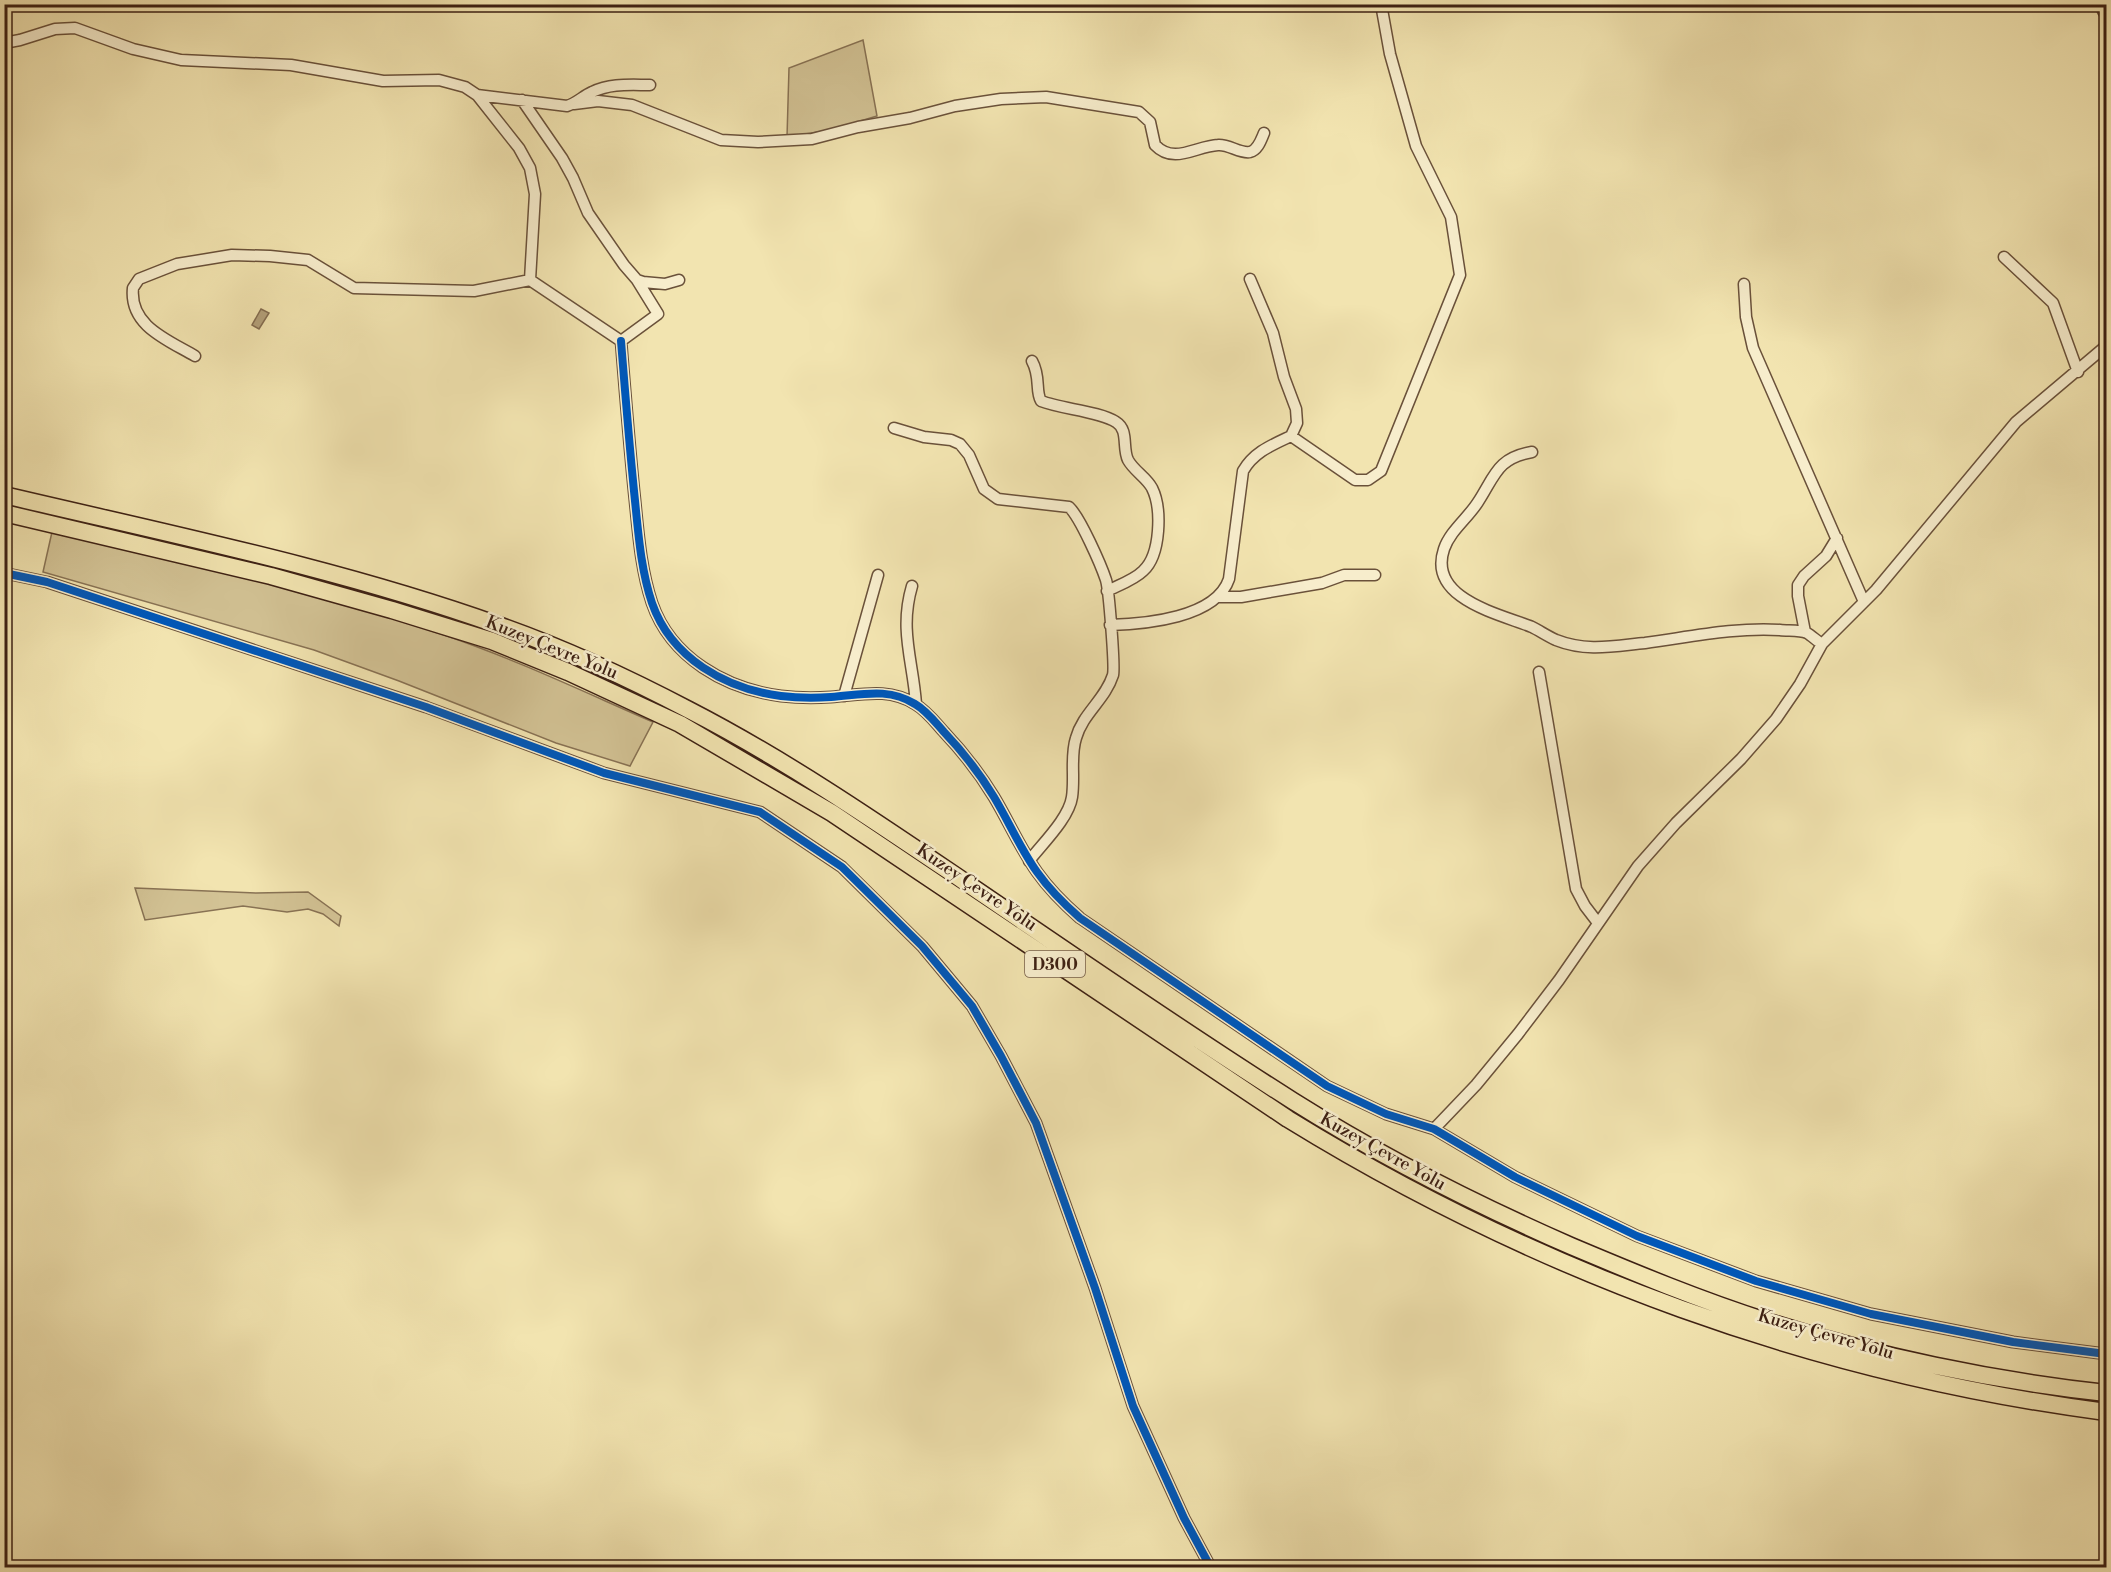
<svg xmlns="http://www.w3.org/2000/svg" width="2111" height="1572" font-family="'Libre Bodoni',serif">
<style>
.green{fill:#d3c395;stroke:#887254;stroke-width:1.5}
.water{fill:#b4a17b;stroke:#846d51;stroke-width:1.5}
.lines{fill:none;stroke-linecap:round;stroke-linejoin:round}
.minor-casing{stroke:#6a513a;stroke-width:13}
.highway-casing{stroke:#3d2013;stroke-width:19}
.minor{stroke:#f7edcc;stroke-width:10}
.highway{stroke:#f2e4b0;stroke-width:16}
.cycleway-casing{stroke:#f7edcc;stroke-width:11}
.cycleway{stroke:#0057b8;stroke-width:8}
.labels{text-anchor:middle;stroke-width:5;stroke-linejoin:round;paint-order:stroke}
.shield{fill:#f7edcc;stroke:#755e4a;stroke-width:1.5}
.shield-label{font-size:16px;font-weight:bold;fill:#3d2013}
.street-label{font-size:18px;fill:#3d2013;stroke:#f7edcc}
</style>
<rect width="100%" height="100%" fill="#f2e4b0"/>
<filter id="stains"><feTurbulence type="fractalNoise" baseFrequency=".00333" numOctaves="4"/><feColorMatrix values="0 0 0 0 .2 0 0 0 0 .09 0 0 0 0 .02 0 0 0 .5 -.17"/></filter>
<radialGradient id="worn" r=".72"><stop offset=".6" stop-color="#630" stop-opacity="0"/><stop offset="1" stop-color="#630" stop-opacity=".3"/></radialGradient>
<path class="green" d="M863,40l14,76 -47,14 -43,7 2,-69z
M52,532c131,30 264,60 392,103 71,24 140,57 209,87l-23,44 -74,-23 -157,-62 -85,-31 -271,-78z
M135,888l121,5 52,-1 33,24 -2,10 -16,-12 -15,-5 -21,3 -44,-6 -98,14z"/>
<path class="water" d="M261,309l8,4 -10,16 -7,-4z"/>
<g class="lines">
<defs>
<path id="minor" d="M2103,11l3,5
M4,43l16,-3 35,-11 20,-1 58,21 48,11 110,5 92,16 56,-1 26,7 12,8 42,53 11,20 5,26 -5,86
M477,95l90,11c10,-3 16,-10 25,-14 19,-9 38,-7 58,-7
M522,100l40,58 11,20 15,35 36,52 13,15 6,2 22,2 14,-4
M574,104l24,-3 34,4 89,35 37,2 54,-3 46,-12 52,-9 45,-12 46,-7 45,-2 93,15 11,10 5,23c19,20 41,1 63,0 11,-1 22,9 32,7 8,-2 11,-12 14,-19
M2004,257l49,46 25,69
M1250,279l23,54 11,44 12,32 1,14 -6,13
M1744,284l2,33 7,31 111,254
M621,341c4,50 8,100 13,150 4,37 6,76 18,112 19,55 74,86 129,93 17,2 34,2 50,1 30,-2 57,-10 84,7 12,7 20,18 29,28 19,20 36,42 50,65 15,25 26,51 43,75 12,17 27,32 43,46l247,168 59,28 48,15 81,48 122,59 119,45 115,33 142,28 93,12
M621,341l37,-27 -21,-34
M195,356c-27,-16 -66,-30 -62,-68l6,-9 38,-15 55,-9 38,1 38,4 46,28 120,3 56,-11 91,61
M1032,361c9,16 3,30 9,40 20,8 58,10 75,21 13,8 6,26 12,38 6,11 18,17 24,28 10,20 9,67 -9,83 -9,9 -24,14 -36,20
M894,428l30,9 27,3 9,4 9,11 15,34 14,10 71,8c11,10 32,58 37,73 3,10 9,87 7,95 -8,25 -30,38 -37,63 -6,18 -1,39 -4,59 -3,21 -29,46 -43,64
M1532,452c-35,6 -37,24 -54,50 -10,16 -28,29 -34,47 -17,50 56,65 88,78 8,4 15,9 24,13 30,12 58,6 89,3 45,-6 91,-16 135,-13 8,1 20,0 27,3 5,3 10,8 15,11
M4,573l43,9 379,125 178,66 156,39 82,55 80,79 50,60 29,50 35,67 59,165 38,118 51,112 27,50
M912,586c-13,44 1,75 4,118
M1217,597h24l81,-14 22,-8h31
M1110,625c35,-1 106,-7 119,-46l14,-108c11,-19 29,-26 48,-35l64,44h13l13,-9 79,-196 -9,-58 -35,-71 -26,-92 -9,-50
M1805,632l-7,-36v-11l6,-9 22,-20 11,-18
M1539,672l37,217 9,17 13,17
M844,696l34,-121
M1434,1129l42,-44 42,-51 41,-54 79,-114 38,-43 65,-64 35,-40 24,-35 22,-40 54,-54 140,-168 90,-76"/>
<path id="highway" d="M4,495c165,39 334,73 494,130 66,23 130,53 191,85 97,50 186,111 276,172 109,74 217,149 328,219 89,56 182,103 278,145 64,27 129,54 195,75 108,35 228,60 340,72
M4,513l267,63 121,34 100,31 76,31 112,52 152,89 456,306c250,154 527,255 818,293"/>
</defs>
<use href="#minor" class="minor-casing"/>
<use href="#highway" class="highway-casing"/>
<use href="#minor" class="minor"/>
<use href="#highway" class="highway"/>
<defs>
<path id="cycleway" d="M621,341c4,50 8,100 13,150 4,37 6,76 18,112 19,55 74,86 129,93 17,2 34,2 50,1 30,-2 57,-10 84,7 12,7 20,18 29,28 19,20 36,42 50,65 15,25 26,51 43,75 12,17 27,32 43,46l247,168 59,28 48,15 81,48 122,59 119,45 115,33 142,28 93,12
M4,573l43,9 379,125 178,66 156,39 82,55 80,79 50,60 29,50 35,67 59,165 38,118 51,112 27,50"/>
</defs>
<use href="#cycleway" class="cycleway-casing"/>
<use href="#cycleway" class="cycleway"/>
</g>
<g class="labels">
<rect class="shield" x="1025" y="951" width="60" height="26" rx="4.5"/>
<g class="shield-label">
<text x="1055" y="970">D300</text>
</g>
<g class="street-label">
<text transform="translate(552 647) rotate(22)" y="6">Kuzey Çevre Yolu</text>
<text transform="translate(977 887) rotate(34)" y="6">Kuzey Çevre Yolu</text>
<text transform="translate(1383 1151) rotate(29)" y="6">Kuzey Çevre Yolu</text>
<text transform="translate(1826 1334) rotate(16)" y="6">Kuzey Çevre Yolu</text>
</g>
</g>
<rect width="2111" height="1572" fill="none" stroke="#f2e4b0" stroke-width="24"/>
<rect x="6" y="6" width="2099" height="1560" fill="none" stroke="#3d2013" stroke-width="3"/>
<rect x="12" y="12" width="2087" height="1548" fill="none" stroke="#3d2013" stroke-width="1.5"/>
<rect width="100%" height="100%" filter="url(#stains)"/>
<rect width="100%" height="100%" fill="url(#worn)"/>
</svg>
